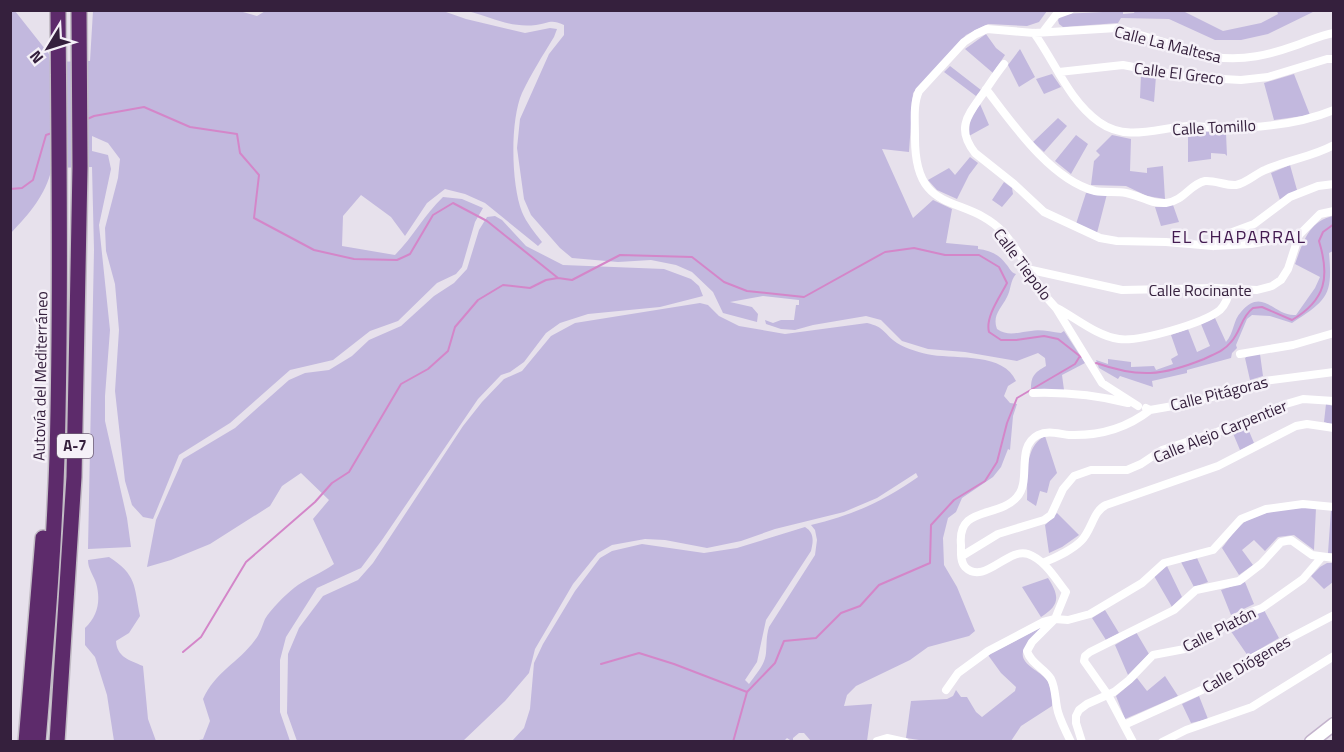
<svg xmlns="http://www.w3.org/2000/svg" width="1344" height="752" font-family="'Titillium Web',sans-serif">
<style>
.green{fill:#c2b8de}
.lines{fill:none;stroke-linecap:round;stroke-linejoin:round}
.stream{stroke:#d486c9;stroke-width:2}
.secondary-casing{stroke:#c3b3cc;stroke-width:15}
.highway-casing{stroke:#c2bcc5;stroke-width:18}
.street{stroke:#fff;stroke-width:8}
.secondary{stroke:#fff;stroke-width:12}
.highway{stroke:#5d2b6b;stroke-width:15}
.labels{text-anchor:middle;stroke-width:5;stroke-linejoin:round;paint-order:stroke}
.shield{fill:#f5f1f8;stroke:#6f5f75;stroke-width:1.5}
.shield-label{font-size:15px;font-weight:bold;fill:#35203d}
.street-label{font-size:16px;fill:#35203d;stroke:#f5f1f8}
.neighbourhood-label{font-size:18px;letter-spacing:1.5px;fill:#431b50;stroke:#f5f1f8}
</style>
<rect width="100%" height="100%" fill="#e7e1ec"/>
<path class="green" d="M236,10l21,6 10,-6h162l17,2 20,7 59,14 25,-5 7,1 -3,8c-11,18 -23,37 -32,56 -12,27 -11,91 0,119 4,10 13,21 20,30l-4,4 -53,-43 -20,-9 -20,-5 -18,14 -22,33 -14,-19 -30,-22 -18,21 -1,30 53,9c18,-18 29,-40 48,-58l19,2 21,9 -8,14 -13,45 -6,7 -19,9 -39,38 -28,10 -37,29 -43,10 -60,53 -51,32 -26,64 -10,-2 -11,-12 -7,-24 -10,-90 4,-61 -4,-46 -9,-33 -1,-23 13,-50 2,-19 -12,-16 -16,-7v15l16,4 3,14 -12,56 11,105 -5,66v25l22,97 4,29 -43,2 6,-299 -2,-83 -40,1c-7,28 -22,45 -41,65v-222h4l34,43 1,8 40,-1 3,-50z
M467,11h580l-8,11 -12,4 -39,-2 -22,11 -53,58 -4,59 -27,-3 31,69 20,-18 19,9 -6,34 32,3v3c11,1 21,5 28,15 4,4 4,8 10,10 -6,7 -5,16 -9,23 -6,12 -15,18 -10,32 12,8 21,3 34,2 9,-2 20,1 30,2l3,-2 21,32 -23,12 2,15h-33c0,-14 3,-17 15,-24l-1,-8 -7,-5 -21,8 -52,-9 -37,-3 -26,-8 -21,-21 -15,-4 -53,9 -18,5 -14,-1 -15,-5 -1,-4 8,3 8,-3h13l2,-15h3v-5l-36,-4 -33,6 22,5 6,7 -1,8 -34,-9 -10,-21 -21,-20 -16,-7 -25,-5 -33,2 -46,-4 -12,-10 -29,-33 -7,-16 -7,-51 3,-29 29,-65 15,-19v-10c-13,-6 -15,-2 -28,0 -28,3 -43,-8 -69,-14z
M1123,11v3l11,-1 1,-2h48l40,20 38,-8 17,-9 -1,-3h38l-47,23 -27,6h-26l-46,-21 -48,-1 -3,5 -55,4 -4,-3 -1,-4 4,-6z
M986,34l10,14 9,7 -12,18 -28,-24z
M1020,49l15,28 -16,10 -11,-22z
M950,66l31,24 -5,6 -32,-24z
M1052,74l9,13 -17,7 -8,-15z
M1141,74l15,2 -2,26 -14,-4z
M1294,74l16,41 -36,5 -10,-37z
M980,104l9,21 -20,11 1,-17z
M1058,118l9,8 -23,26 -11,-10z
M1188,131l38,2 1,23 -2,-2 -14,-1v6l-23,3z
M1076,135l12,9 -17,30 -16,-13z
M1112,135l19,4 -1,32 17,2v-5l16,-2 2,33 -18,-3 -21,-10 -35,-1 3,-24 6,-6 -4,-4z
M970,157l8,6 -9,12 -12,24 -20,-9 -9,-10 21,-12 6,7z
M1290,165l7,25 -17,10 -9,-27z
M1004,182l8,6 1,6 -11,13 -10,-7z
M1086,193l21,1 -10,39 -21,-9z
M1173,205l6,17 -18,4 -6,-19z
M495,216l7,4 24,26 37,19 101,4 27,10 8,7 4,10 -43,11 -72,7 -28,9 -14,10 -22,29 -14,10 -9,3 -23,24 -96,141 -21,28 -44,20 -31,49 -6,23v52l10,29h-95l8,-2 7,-18 -7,-22c12,-27 35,-36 52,-59 5,-6 7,-14 10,-21 6,-10 20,-24 29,-31 11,-9 28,-15 40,-24l-21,-45 16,-19 -28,-27 -19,13 -12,20 -60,38 -39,16 -24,7 9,-47 27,-61 52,-31 54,-48 16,-7 24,-3 23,-14 17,-16 32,-14 33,-30 20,-13 13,-14 12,-39 8,-13z
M1333,216v35l-4,2c4,43 -2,47 -37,70l-22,-7 -18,-1 -5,4 -11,26 1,3 -5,5 -1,5 -44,12v3l-35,8 1,6 -33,-11 -2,3 -19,-11 -3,-8 12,4v-5l23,3v5l23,-1 2,4 17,-6 -2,-5 7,-4 -7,-20 17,-6 9,23 13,-6 -9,-22 14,-6 11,24c8,-9 7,-22 15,-30 22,-26 33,5 55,3l19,-27 5,-11 -25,-13c8,-22 14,-43 38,-48z
M700,303l8,2 11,11 20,10 46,8 82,-11c18,4 17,11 30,20 10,6 24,10 35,12 26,4 72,-2 84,26l-8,5 -4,10 6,7 7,1 -4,12 -3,34 -2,-1 -7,18 -8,10 -31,21 -6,14 -8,6 -5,20 1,27 13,22 18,44 -6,5 -41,11 -18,13 -54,26 -9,9 -3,11 28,-2 -5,37h-56l-7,-8h-5l-6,5v4l-6,-4 -4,4 -271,-1 12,-13 6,-19 4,-46 9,-19 32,-53 25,-33 12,-7 30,-7 62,9 33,-5 68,-21c10,6 8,15 6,24l-45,69 -9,42 -12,18 4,4c7,-10 16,-19 17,-31 1,-10 0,-16 3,-26l46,-72 2,-15 -2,-10 -4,-5c40,-9 73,-24 107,-48l-2,-4 -39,25 -33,14 -69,17 -34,12 -34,7 -42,-8 -20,-1 -33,6 -14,8 -25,31 -38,65 -6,24 -24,28 -42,40h-166l-10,-28 1,-59 11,-26 24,-32 35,-16 15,-17 90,-137 19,-24 22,-23 18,-8 29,-35 24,-13z
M1260,354l3,22 -13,4 -5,-22 4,-3z
M1326,404l7,2v19l-9,-3z
M1246,424l8,19 -14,7 -8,-19z
M1045,436l12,37 -7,8 -3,12 -7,-2 -4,15 -9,-6c1,-20 -4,-53 18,-64z
M1307,507l9,1 -2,42 -20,-15 -16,2 -13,14 -11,-11 -12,10 11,15 -14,10 -17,-27c5,-6 9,-13 14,-19 17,-18 48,-20 71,-22z
M1331,510h2v43h-5z
M1057,513l22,22 -17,12 -13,6 -4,-28z
M109,557c28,18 25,29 31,59l-11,17 -13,8c1,16 13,19 27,25l5,53 8,22h-42l-7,-46 -12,-38 -10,-12v-17c13,-12 16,-28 11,-45 -3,-9 -8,-14 -8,-23z
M1197,558l11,24 -14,5 -13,-25z
M1327,563h5l1,19 -9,7 -13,-13 9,-9z
M1167,566l15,31 -10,10 -18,-31z
M1048,578c11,17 13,27 -7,39l-19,-30z
M1245,582l9,22 -23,11 -10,-25z
M1105,610l14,23 -13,7 -14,-22z
M1264,610l15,28 -31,18 -20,-29 11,-7z
M1044,626c-6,7 -18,17 -21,26 -3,12 17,19 23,27 6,7 6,18 6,27l-31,20 -10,15 -79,1 -26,-4 5,-37 36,-2 6,-3 3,-6 5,7h6l9,15 6,5 33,-26 1,-4 -15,-14 -13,-18z
M1136,632l13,22 -21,21 -13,-30z
M1165,676l13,20 -53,23 -9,-23 21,-18 10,13z
M1199,696l9,23 -17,4 -9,-19z"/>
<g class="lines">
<path class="stream" d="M85,120l9,-4 50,-9 46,20 47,7 3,19 19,22 -5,43 60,32 40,9 43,1 13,-6 23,-39 20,-12 34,18 71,57 14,2 48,-25 72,2 32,25 23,9 57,6 81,-45 29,-4 31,7h34l20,12 8,16c-7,14 -22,34 -18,49l12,8h15l28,-4 14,3 23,18
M10,189l12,-1 11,-8 13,-45 6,-2
M1096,363c43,15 66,13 108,-4 10,-5 20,-8 27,-17 10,-11 10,-25 22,-34l9,-1 30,13c34,-20 38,-43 27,-79l4,-9 11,-8
M183,652l18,-15 45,-75 69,-60 17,-19 17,-11 52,-88 27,-15 20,-18 7,-24 23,-27 25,-15 27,3 16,-8 12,-2
M601,664l38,-11 35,11 73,28 28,-29 9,-22 32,-3 25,-25 19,-7 19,-21 51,-22 1,-38 23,-25 31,-19 12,-19 10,-39 10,-25 58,-34 5,-8
M733,742l14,-50"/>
<defs>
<path id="secondary" d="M1311,742l23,-18"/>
<path id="highway" d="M26,742l17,-204
M38,742c8,-96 16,-191 19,-286 4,-149 2,-297 1,-446
M57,742l17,-265 6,-310 -1,-157"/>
</defs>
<use href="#secondary" class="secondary-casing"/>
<use href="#highway" class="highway-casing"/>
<path class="street" d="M1043,32l13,-17 14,-5
M1034,33c21,29 35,68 65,89 28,20 58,6 89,4 13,0 25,2 37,2 36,0 75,-4 109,-18
M1004,64c-8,10 -15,21 -22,31 -15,21 -26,34 -7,58l39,31 30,28 56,26 17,3 49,1 47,4 38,-2 48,-9
M1059,72l64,-7 63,12 55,3 27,-3 59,-18h7
M986,89c26,34 65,91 109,102 10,2 21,0 31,2 15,3 24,11 40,10 18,-2 24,-19 39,-22 10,-1 21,5 31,4 11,-2 19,-11 29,-15 22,-10 47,-13 69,-25
M1213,246l6,-9 35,-13 36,-27 28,-11 16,-2
M1027,269l95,21 93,-2 42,2 15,-4 9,-6 7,-11 11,-34 21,-21 14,-3
M1057,308c19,10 40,28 62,31 21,3 85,-16 101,-29 6,-6 8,-13 10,-20
M1240,354l53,-9 41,-12
M1033,393c33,-1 63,2 95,10
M1138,406l-36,-23 -46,-75 -8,-9c-14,-20 -29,-48 -44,-66 -38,-41 -90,-14 -89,-97 0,-15 -2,-32 4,-45l45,-49 12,-8 11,-5 47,4 83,-5 97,29c30,4 55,-2 83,-12 12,-4 24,-10 37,-12
M1146,408l4,2 46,-8 68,-21 70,-9
M962,556l36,-22 46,-14 7,-5 12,-26 11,-13 17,-6h36l14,-6 21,-14 55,-18 69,-28 17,-5 31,2
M1043,563c13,-6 28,-12 38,-22 11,-11 12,-30 25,-36l112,-39 78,-40 11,-2 27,4
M946,690l12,-17 30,-22 55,-29 12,-3 13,1 22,-6 52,-31 22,-20 49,-13 28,-31 25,-10 37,-5 31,3
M1124,725l91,-41 35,-25 84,-44
M877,741l10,-3 18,4
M1071,742c-5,-10 -10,-20 -13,-30 -3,-11 -2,-23 -7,-33 -7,-11 -20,-15 -24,-28l5,-9 23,-23 11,-27c-11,-14 -21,-32 -38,-38 -20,-7 -44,32 -63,13 -5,-6 -4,-15 -4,-22 -4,-40 37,-26 56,-48 15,-16 -2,-50 21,-62 10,-5 21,-1 31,0 30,1 58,-7 81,-25
M1082,742l-6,-19v-7l3,-6 8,-6 27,-12 15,-12 24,-25 37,-7 14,-8 34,-23 24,-9 41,-29 18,-21
M1133,742l-25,-47 -24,-34 1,-5 5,-4 84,-42 22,-20 43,-9 22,-17 20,-22 10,-2 21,15 22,3
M1162,742l24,-12 66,-23 82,-51"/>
<use href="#secondary" class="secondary"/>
<use href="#highway" class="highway"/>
</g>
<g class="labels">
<rect class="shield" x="57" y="434" width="36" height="24" rx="4.5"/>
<g class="shield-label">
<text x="75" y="451">A-7</text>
</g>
<g class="street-label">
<text transform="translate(1168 44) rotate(14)" y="6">Calle La Maltesa</text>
<text transform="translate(1179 73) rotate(7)" y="6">Calle El Greco</text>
<text transform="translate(1214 127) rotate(-3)" y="6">Calle Tomillo</text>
<text transform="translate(1023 264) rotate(53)" y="6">Calle Tiepolo</text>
<text x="1200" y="296">Calle Rocinante</text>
<text transform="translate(40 376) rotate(-89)" y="6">Autovía del Mediterráneo</text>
<text transform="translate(1219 393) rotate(-14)" y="6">Calle Pitágoras</text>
<text transform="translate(1220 431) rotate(-22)" y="6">Calle Alejo Carpentier</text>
<text transform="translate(1219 629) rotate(-27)" y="6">Calle Platón</text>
<text transform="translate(1246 664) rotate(-30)" y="6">Calle Diógenes</text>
</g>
<g class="neighbourhood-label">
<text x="1239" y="243">EL CHAPARRAL</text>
</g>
</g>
<rect width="1344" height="752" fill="none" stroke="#35203d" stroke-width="24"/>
<g transform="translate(48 48) rotate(232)" stroke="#f5f1f8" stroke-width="4.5" paint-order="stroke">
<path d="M0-4.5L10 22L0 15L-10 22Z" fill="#35203d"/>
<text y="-9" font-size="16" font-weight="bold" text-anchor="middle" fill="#35203d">N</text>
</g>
</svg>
